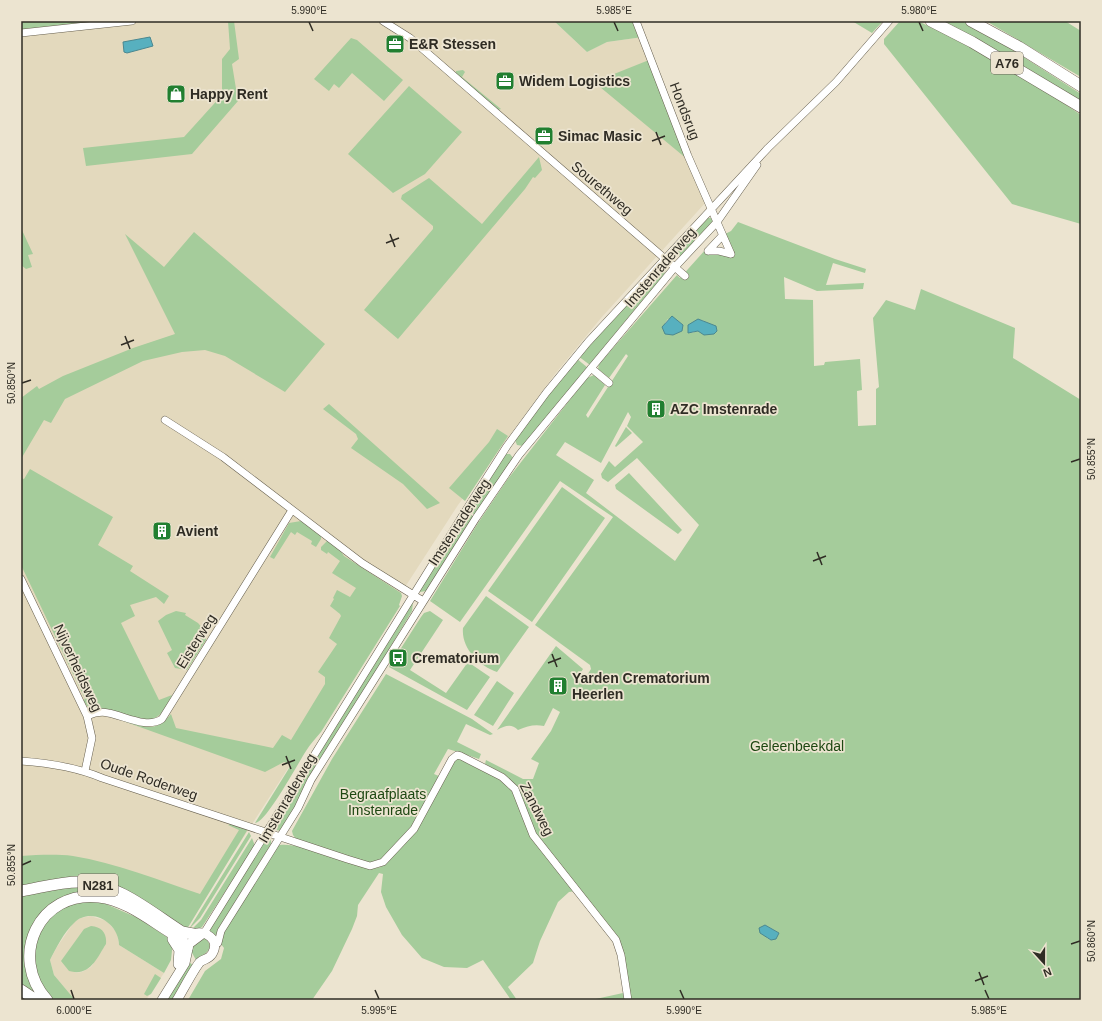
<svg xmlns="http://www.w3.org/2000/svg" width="1102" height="1021" font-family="Arial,sans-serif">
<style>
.built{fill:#e3d9bd;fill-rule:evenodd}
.green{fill:#a5cc9b;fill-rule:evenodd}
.water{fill:#57b0bf;stroke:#4b8890}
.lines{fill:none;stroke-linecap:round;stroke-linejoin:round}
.minor-casing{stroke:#665f4e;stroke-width:8}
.major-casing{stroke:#665f4e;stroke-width:10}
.highway-casing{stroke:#665f4e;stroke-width:12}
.minor{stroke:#fff;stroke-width:7}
.major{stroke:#fff;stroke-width:9}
.highway{stroke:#fff;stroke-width:11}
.ticks{fill:none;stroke:#2f2c24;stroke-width:1.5}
.labels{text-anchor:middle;stroke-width:3.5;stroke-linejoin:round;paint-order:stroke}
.shield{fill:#ece4d0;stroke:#686358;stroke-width:1}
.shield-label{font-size:13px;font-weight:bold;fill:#2f2c24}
.poi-label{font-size:14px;font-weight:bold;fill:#2f2c24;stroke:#ece4d0;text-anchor:start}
.street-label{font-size:14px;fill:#2f2c24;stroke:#ece4d0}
.park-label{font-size:14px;fill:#1e4812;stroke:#ece4d0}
.neatline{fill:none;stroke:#2f2c24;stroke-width:1.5}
.ticks-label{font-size:10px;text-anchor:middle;fill:#2f2c24}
</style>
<rect width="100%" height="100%" fill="#ece4d0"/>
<path class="built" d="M130,21h424l33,31 20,-10 36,-5 63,165 -105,116 -46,56 -97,131 -264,409 -173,-47v-834z
M90,916l17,5 10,12 2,12 45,28 -18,27h-71l-21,-25 -4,-15 7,-13 17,-25 7,-4zM106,944l-15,23 -9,5 -7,1z"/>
<path class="green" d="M21,21h81l-81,9z
M228,21h6l5,38 -7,5 6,37 -46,53 -106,12 -3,-18 101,-11 38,-42v-36l8,-10z
M554,21h83l6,16 -36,5 -20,10z
M852,21h31l-11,12z
M900,21h18l43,21 89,52 31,21v109l-69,-20 -128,-160v-5z
M941,21h21l46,26 73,47v9z
M986,21h79l16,10v46z
M351,38l6,2 46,40 -19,21 -32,-28 -13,15 -5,-4 -5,7 -15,-12z
M649,60l38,99 -87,-72 9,-11z
M463,70l2,2 -3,5 39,32 -3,1 -42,-35v-4z
M409,86l53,46 -37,42 -32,19 -45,-39z
M539,157l3,13 -7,8 -2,-1 -8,12 -127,150 -34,-29 69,-81v-3l-32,-27 1,-4 27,-17 53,46z
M707,218h4l2,4 -31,36 -8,-8z
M738,222l97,37 31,10 -1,4 -32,-10 -7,22 38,-2 -1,6 -46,2 -33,-14 1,22 28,1 1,66 10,-1 1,-3 35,-3 2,31 -5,1 1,35 18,-1v-36l3,-2 -6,-69 13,-18 29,10 6,-21 94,39 -2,30 68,42v600h-490l32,-7 1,-10 -9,-41 -40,-51 -6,1 -11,10 -18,39 -7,22 -25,24 9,13h-6l-28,-40 -16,8 -23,-1 -22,-9 -20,-23 -16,-28 -5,-15 2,-18 -4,-1 -21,32 -1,11 -5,13 -20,42 -20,29h-124l17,-29 16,-12 3,-11 -3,-4 1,-9 55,-89c13,-7 77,18 94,23 4,-1 8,-1 11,-3 25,-17 54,-78 71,-106l7,-3 56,32 -12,-15 -19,-10 1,-4 37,19h10l6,-16 -8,-4 20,-28 9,-19 -7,-4 -9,18c-10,-2 -16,0 -26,4 -7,-7 -13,-4 -21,0l59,-84 27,23 -6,10 5,4 9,-14 -1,-4 -55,-40 78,-108 -53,-36 -100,141 -30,-21 48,-78 29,-43 80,-102 7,-3 11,10 -19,30 2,3 40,-62 -2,-2 -17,24 -11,-9 1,-5 78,-89 3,3 26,-29 7,4 17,-6 -5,-13 6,-3zM668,319l11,3 3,9 -14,4 -3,-12zM702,320l6,4 7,2 2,5 -16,1 -3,-1 -7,2zM628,412l3,5 -4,9 16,16 -28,25 -6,-6 -8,13 1,4 6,4 29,-24 62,67 -24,36 -89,-68 8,-13 -38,-25 9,-13 36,21zM765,925l14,8 -8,7 -4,-2z
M21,228l12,26 -5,1 4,12 -6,2 -5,-4z
M194,232l131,112 -40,48 -60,-36 -20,-6 -23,2 -39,9 -78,38 -14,24 -7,-3 -23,39v-61l16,-12 2,3 24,-13 70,-28 42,-14 -50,-100 39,33z
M665,264l1,6 -4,8 -40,47 -32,40 -12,-9z
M576,358l12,10 -65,78 -6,-1 -2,-5z
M329,404l111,99 -13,6 -24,-25 -52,-36 7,-9 -2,-5 -33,-25z
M626,427l6,6 -16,14 -1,-1z
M497,429l11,7 -43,65 -16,-13 40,-46z
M506,454h4l3,4 -38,57 -7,-5z
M30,469l83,48 -15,28 35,21 -3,5 39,25 -5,8 -8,-7 -26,8 5,11 -14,7 38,77 13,-5c-6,12 -9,21 -22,25l-54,-10 -7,-2 -6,-7 2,-2 -64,-134v-87l3,1z
M629,473l53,57 -4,4 -62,-45 -1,-4z
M562,487l43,31 -73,104 -44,-31z
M467,512l7,5 -47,74 -8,1z
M301,521l20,14v4l-5,8 -5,-3 1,-3 -15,-9 -2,3 -4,-3 -17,27 -4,-2 19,-34z
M327,541l13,9 4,6 57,37 1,3 -3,9 1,1 -79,126c-5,6 -11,12 -15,19 -8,12 -40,72 -51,72l36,-58 -7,-3 -19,10 -142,-51c23,5 31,13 48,-7l5,14 97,20 9,-13 9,5 34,-56v-7l-7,-5 19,-28 -8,-6 12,-22 -1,-2 -10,-8 4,-7 -1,-1 4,-8 13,7 6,-9 -24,-15 8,-12 -12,-9 -1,2 -6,-4v-3z
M486,596l43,31 -32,45c-18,-6 -36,-24 -34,-44z
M413,602l-1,9c-45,73 -86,147 -131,220l-5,-1 -1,-6z
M176,611l10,2 -1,2 13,8 8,9v8l-19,30 -12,-2 -8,-15 5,-3 -14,-29 8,-6z
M430,611l13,9 -33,50 36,23 22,-31 22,15 -23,33 -78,-43 32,-50 3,-4z
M386,674l86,45 21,15 -3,1 -24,-11 -9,18 24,12 -2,5c-11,-4 -21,-7 -31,-10l-14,25 7,3 -26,49 -28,33 -13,5 -77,-24 -4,-5 -1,-4 40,-72z
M497,681l17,12 -21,33 -19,-11z
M231,824l17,5 -61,100 -89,-47 -77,6v-32c17,-1 35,-2 52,0 43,7 86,24 127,38l39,-64 -11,-5z
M249,832l2,4 -51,82 -11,11z
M266,837l5,2v5l-34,55 -21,40 -8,-7z
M252,838l3,8 -53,81 -3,2h-7l9,-9z
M58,887h38l29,16 -50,-9 -45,43 9,57h-4l-14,-10v-88z
M99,901l39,17 35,23 -2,19 -7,13 -45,-28c0,-22 -28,-39 -45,-22 -10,9 -18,25 -24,37l4,15 21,25h-22c-9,-9 -19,-28 -19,-41 -1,-21 16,-47 34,-55 8,-4 22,-2 31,-3z
M91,926c11,1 16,7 15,18 -9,14 -16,33 -37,27l-8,-10 23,-32z
M205,938c11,10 0,16 -9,22l-5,-9 2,-6z
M189,962l4,3 -20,35h-9z
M155,974l6,4 -10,16 -4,2 -3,-2z"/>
<path class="water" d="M150,37l3,9 -26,7 -3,-1 -1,-10z
M672,316l11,9 -1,6 -9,4 -8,-1 -3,-7z
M698,319l18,7 1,5 -3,3 -10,1 -6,-4 -10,2v-8z
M765,925l14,8 -3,6 -5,1 -11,-7 -1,-5z"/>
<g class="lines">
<defs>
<path id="minor" d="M383,21l27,17 275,238
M636,21l52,135 43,98
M21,33l111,-12
M708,251h11l12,3
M708,251l14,-15
M591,368l18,15
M165,420l58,37 139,106 61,38
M21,579l66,137 5,22 -7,33
M87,716c7,-3 13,-5 21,-3 17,3 39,16 54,6l130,-209
M21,761c29,2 55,6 81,17l245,81 23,7 13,-4 31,-33 38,-70 5,-4 4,1 41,21 13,12 18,46 83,105 5,15 7,45
M204,933l262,-423 41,-64 39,-53 42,-51 180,-194 68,-66 53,-61
M218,943l3,-12 77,-123 13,-28 165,-262 43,-63 156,-188 42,-45 40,-57"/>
<path id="major" d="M162,1000l23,-37 4,-19 12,-9
M177,1000c5,-8 18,-33 23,-38 4,-3 9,-3 12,-8 9,-14 -7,-25 -19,-20"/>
<path id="highway" d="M931,21l41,21 109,65
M971,21l48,26 62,39
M21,891c19,-3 41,-10 61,-9 37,2 70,31 100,50l11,2
M173,939l7,11 -1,14
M21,990l15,10
M47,1000c-39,-43 -8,-110 52,-103 29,3 56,27 81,41l7,10"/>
</defs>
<use href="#minor" class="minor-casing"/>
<use href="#major" class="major-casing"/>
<use href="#highway" class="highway-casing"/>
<use href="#minor" class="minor"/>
<use href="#major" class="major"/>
<use href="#highway" class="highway"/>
</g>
<path class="ticks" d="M309,22l4,9M614,22l4,9M919,22l4,9M656,132l5,13M652,141l13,-5M390,234l5,13M386,243l13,-5M125,336l5,13M121,345l13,-5M22,383l9,-3M1071,462l9,-3M817,552l5,13M813,561l13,-5M552,654l5,13M548,663l13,-5M286,756l5,13M282,765l13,-5M22,865l9,-4M1071,944l9,-3M979,972l5,13M975,981l13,-5M71,990l3,9M375,990l4,9M680,990l4,9M985,990l4,9"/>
<defs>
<symbol id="office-square" viewBox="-11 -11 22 22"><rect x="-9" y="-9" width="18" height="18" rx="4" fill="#217f30" stroke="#ece4d0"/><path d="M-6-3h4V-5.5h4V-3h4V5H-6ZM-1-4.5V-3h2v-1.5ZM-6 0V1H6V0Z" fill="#fff"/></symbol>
<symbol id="shop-square" viewBox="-11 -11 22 22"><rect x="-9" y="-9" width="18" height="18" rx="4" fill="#217f30" stroke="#ece4d0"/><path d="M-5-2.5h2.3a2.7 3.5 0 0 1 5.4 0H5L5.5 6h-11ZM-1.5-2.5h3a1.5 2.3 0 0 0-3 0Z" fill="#fff"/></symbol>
<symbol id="building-square" viewBox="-11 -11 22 22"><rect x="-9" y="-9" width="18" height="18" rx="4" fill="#217f30" stroke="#ece4d0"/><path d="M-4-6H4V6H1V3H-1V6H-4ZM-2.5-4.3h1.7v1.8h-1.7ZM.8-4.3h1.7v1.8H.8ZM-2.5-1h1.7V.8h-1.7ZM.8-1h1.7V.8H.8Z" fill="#fff"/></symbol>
<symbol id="bus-square" viewBox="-11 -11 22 22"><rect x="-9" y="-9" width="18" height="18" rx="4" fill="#217f30" stroke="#ece4d0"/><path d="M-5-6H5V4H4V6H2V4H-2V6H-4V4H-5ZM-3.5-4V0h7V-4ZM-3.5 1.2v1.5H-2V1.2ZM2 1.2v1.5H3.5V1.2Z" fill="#fff"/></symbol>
</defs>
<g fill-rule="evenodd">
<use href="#office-square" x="384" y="33" width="22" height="22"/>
<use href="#office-square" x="494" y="70" width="22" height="22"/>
<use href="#shop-square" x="165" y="83" width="22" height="22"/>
<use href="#office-square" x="533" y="125" width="22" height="22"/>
<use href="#building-square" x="645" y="398" width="22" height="22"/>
<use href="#building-square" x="151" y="520" width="22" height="22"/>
<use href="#bus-square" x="387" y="647" width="22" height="22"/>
<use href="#building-square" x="547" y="675" width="22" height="22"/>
</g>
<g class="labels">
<g class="shield">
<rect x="991" y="52" width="32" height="22" rx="3"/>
<rect x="78" y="874" width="40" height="22" rx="3"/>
</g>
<g class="shield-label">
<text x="1007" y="68">A76</text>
<text x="98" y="890">N281</text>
</g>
<g class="poi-label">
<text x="409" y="49">E&amp;R Stessen</text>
<text x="519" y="86">Widem Logistics</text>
<text x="190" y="99">Happy Rent</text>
<text x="558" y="141">Simac Masic</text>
<text x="670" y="414">AZC Imstenrade</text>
<text x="176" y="536">Avient</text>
<text x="412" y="663">Crematorium</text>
<text x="572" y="683">Yarden Crematorium<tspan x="572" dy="16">Heerlen</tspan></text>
</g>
<g class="street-label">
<text transform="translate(685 111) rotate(69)" y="5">Hondsrug</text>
<text transform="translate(602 188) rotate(40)" y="5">Sourethweg</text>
<text transform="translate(660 267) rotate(-49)" y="5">Imstenraderweg</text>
<text transform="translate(459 522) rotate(-57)" y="5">Imstenraderweg</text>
<text transform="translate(196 641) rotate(-58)" y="5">Eisterweg</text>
<text transform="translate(78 668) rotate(65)" y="5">Nijverheidsweg</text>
<text transform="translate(149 779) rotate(19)" y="5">Oude Roderweg</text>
<text transform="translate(287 798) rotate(-60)" y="5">Imstenraderweg</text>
<text transform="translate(537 809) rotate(63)" y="5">Zandweg</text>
</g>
<g class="park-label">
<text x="797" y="751">Geleenbeekdal</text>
<text x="383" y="799">Begraafplaats<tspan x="383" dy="16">Imstenrade</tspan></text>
</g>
</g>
<rect width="1102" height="1021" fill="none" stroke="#ece4d0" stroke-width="44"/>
<g transform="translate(1044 963) rotate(159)" stroke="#ece4d0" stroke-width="3" paint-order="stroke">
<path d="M0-3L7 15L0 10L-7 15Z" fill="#2f2c24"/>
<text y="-6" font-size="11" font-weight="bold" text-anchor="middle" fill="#2f2c24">N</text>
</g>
<rect x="22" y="22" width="1058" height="977" class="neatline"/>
<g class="ticks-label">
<text x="309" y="14">5.990°E</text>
<text x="614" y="14">5.985°E</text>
<text x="919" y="14">5.980°E</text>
<text transform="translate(11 383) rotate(-90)" y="4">50.850°N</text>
<text transform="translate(1091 459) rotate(-90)" y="4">50.855°N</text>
<text transform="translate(11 865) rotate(-90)" y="4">50.855°N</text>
<text transform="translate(1091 941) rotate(-90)" y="4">50.860°N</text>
<text x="74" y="1014">6.000°E</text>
<text x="379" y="1014">5.995°E</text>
<text x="684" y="1014">5.990°E</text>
<text x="989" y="1014">5.985°E</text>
</g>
</svg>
